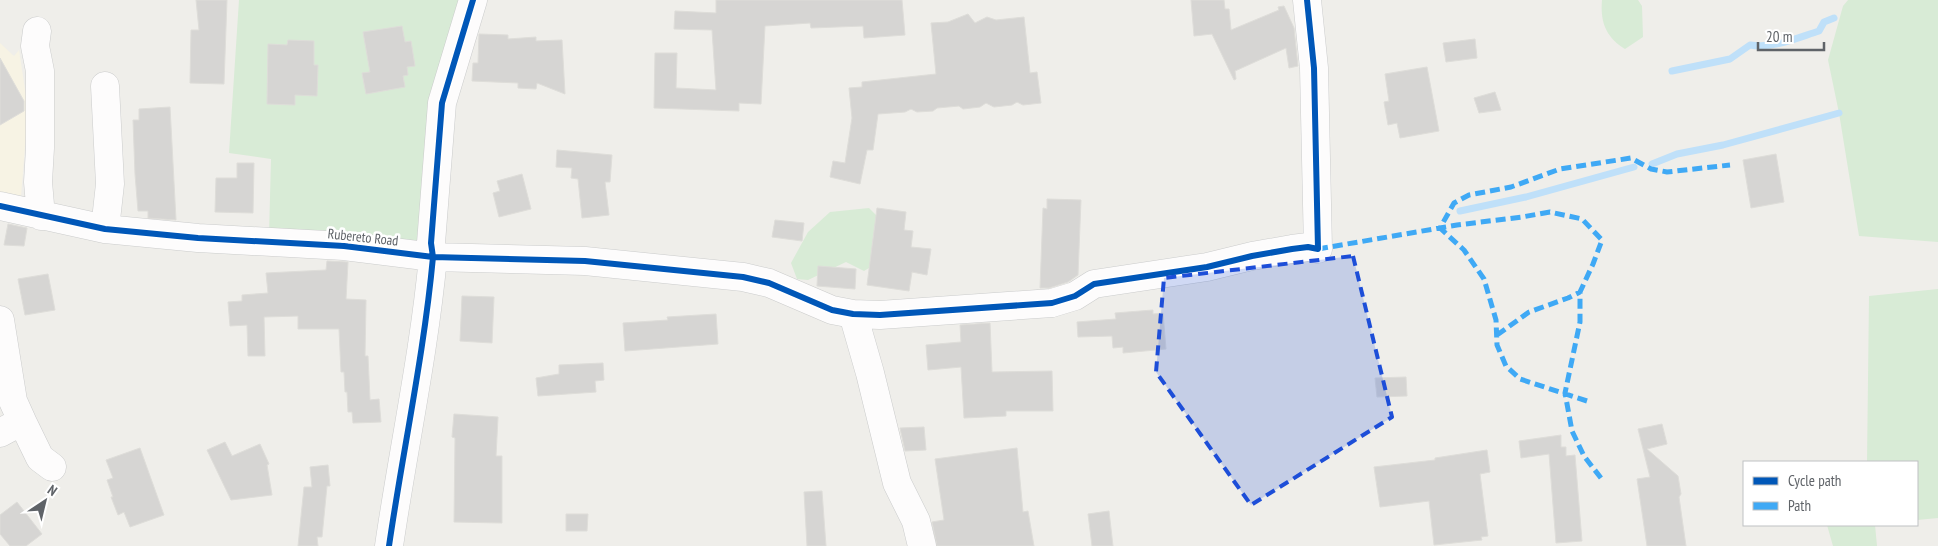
<svg xmlns="http://www.w3.org/2000/svg" width="1938" height="546" font-family="'PT Sans Narrow',sans-serif">
<style>
.commercial{fill:#f7f3e4}
.green{fill:#d8ebd6}
.lines{fill:none;stroke-linecap:round;stroke-linejoin:round}
.stream{stroke:#bfe0f9;stroke-width:7}
.building{fill:#d6d5d3;stroke:#deddd9}
.minor-casing{stroke:#cbcccc;stroke-width:29}
.minor{stroke:#fdfcfc;stroke-width:28}
.quiet{stroke:#3fa9f5;stroke-width:5;stroke-dasharray:10 5;stroke-linecap:butt}
.cycleway-casing{stroke:#fff;stroke-width:9}
.cycleway{stroke:#0057b8;stroke-width:6}
.marked{fill:#1d4ed8;fill-opacity:0.2;stroke:#1d4ed8;stroke-width:4;stroke-dasharray:10 6;stroke-linejoin:round}
.labels{text-anchor:middle;stroke-width:5;stroke-linejoin:round;paint-order:stroke}
.street-label{font-size:14px;fill:#5f6368;stroke:#fff}
</style>
<rect width="100%" height="100%" fill="#efeeea"/>
<path class="commercial" d="M0,43l14,13 5,-6 9,59 -8,100 -20,-10z"/>
<path class="green" d="M239,0h229l-42,236 -11,11 -146,-12 2,-76 -42,-6z
M1602,0h36l4,6 1,31 -18,12c-19,-12 -25,-27 -23,-49z
M1848,0h90v242l-79,-6 -20,-123 -11,-53 15,-54z
M869,208l10,10v44l-15,9 -18,-9 -38,18 -11,-1 -6,-16 17,-31 22,-20z
M1938,289v229l-21,2v-58h-50l2,-166z
M1827,525h48l2,21h-44z"/>
<g class="lines">
<path class="stream" d="M1672,71l58,-12 20,-14c23,4 47,-7 69,-14l5,-9 10,-4
M1652,164l25,-10 46,-9 116,-32
M1460,211l66,-14 108,-30"/>
</g>
<path class="building" d="M196,0h31l-3,84 -34,-1 1,-53h8z
M716,0h186l3,35 -41,3 -1,-12 -52,2 -1,-5 -45,3 -4,78 -22,-1v8l-85,-3 1,-55h22l-1,35 40,2 -4,-60 -38,-1 1,-18 41,2z
M1191,0h33l1,9h4l2,21 48,-20 -1,-3 6,-1 10,22 4,38 -9,2 -3,-20 -51,23 1,8 -2,1 -22,-46 -18,2z
M968,14l7,9 12,-6 9,3 28,-3 6,56 7,-1 4,31 -18,2 -6,-3 -5,3 -18,2 -8,-4 -6,4 -17,2 -4,-3 -22,2 -4,3 -16,1 -6,-3 -6,3 -27,2 -5,36h-6l-7,34 -30,-7 3,-16 12,2 7,-45 -3,-30 13,-1v-5l74,-8 -5,-51 17,-1z
M402,26l3,16 6,-1 4,25 -8,1 1,8 -5,1 2,11 -39,7 -4,-21 8,-1 -7,-40z
M479,34l29,1v4l28,-2v4l26,-1 3,54 -28,-11 -1,6 -18,-1v-5l-46,-2 1,-18h5z
M1475,39l2,19 -31,4 -3,-19z
M288,40l26,1v24h4l-1,31 -22,-1v10l-28,-1 1,-60 19,1z
M0,58l24,43v10l-24,14z
M1427,67l12,64 -39,7 -3,-15 -9,2 -4,-23 5,-1 -4,-27z
M1495,92l6,18 -22,3 -5,-15z
M170,107l6,113 -28,-2v-7h-10l-3,-37 -2,-54h6v-11z
M557,150l55,5 -2,27h-5l4,33 -27,3 -4,-39 -7,-1 1,-10 -16,-1z
M1776,154l8,48 -33,6 -8,-48z
M237,163h17l-1,50 -38,-1 1,-34h21z
M522,174l9,35 -32,8 -6,-24 7,-2 -3,-10z
M1047,199l34,1 -3,75 -10,7 -19,6h-9l3,-80 4,1z
M877,208l29,4 -2,18 9,1 -2,16 20,2 -4,26 -15,-3 -3,19 -42,-6z
M775,220l29,3 -2,18 -30,-4z
M8,224l19,4 -3,18 -20,-1z
M327,261l21,1 -2,37 20,1 -1,56h3l2,44 9,-1 2,23 -28,1 -1,-11h-4l-1,-20h-2l-1,-20h-3l-2,-43h-41v-13l-34,1 1,39h-17l-1,-31 -17,1 -2,-24 14,-1v-6l26,-2 -2,-20 60,-3z
M818,266l38,3 -1,20 -38,-3z
M48,274l7,36 -30,5 -7,-36z
M462,296l32,1 -2,46 -32,-2z
M1153,310v4l10,-1 3,36 -43,4v-6l-10,1 -1,-12 -34,1 -1,-15 39,-3 -1,-6z
M716,314l2,30 -93,7 -2,-28 45,-3 -1,-3z
M990,323l2,49 60,-1 1,40h-47v5l-42,2 -3,-51 -33,3 -2,-25 35,-3 -1,-17z
M603,363l1,17 -9,1 1,11 -58,4 -2,-18 23,-4v-9z
M1406,377l1,19 -30,1 -2,-19z
M454,414l44,3 -2,39h6v67l-48,-1 1,-84 -3,-1z
M1662,424l5,20 -20,5 31,27 3,18 -2,3 7,49h-39l-10,-67 13,-2 -12,-48z
M924,427l2,23 -21,1 -5,-23z
M1561,435v12h5v9l9,-1 7,86 -26,2 -7,-89 -28,4 -2,-17z
M225,442l7,14 28,-12 9,20 -2,1 5,30 -41,5 -24,-50z
M140,448l24,67 -34,12 -6,-15 -6,3 -7,-18h2l-6,-17 6,-2 -7,-18z
M1017,448l6,64 5,-1 6,35h-97l-5,-24 12,-2 -9,-61z
M1487,450l3,22 -10,2 8,62 -7,1 1,3 -48,5 -5,-44 -49,6 -6,-40 61,-7v-2z
M328,465l2,21h-3l-5,51h-5l1,9h-20l6,-59h8l-2,-20z
M822,491l4,55h-19l-3,-54z
M17,502l25,32 -16,12h-16l-10,-12v-19z
M1109,511l4,35h-21l-4,-32z
M566,514h22l-1,17h-21z"/>
<g class="lines">
<defs>
<path id="minor" d="M473,0l-31,103 -11,140 2,14 152,4 158,16 26,6 63,27 21,4 27,1 172,-12 23,-7 19,-12 113,-17 45,-11 40,-7 16,-2 10,2 -4,-181 -7,-68
M37,31l-2,15 5,25v77l-2,34 3,34
M0,206l105,23 93,9 146,8 89,11c-9,97 -30,193 -44,289
M105,229l5,-45 -5,-98
M853,314l17,59 27,110 19,38 6,25
M0,320l13,81 9,20 -22,12
M22,421l18,37 12,9"/>
</defs>
<use href="#minor" class="minor-casing"/>
<use href="#minor" class="minor"/>
<path class="quiet" d="M1318,249l139,-24 65,-8 28,-5 32,7 20,21 -9,24 -13,28v30l-15,71 7,38 12,25 20,26
M1497,335l32,-23 39,-14 12,-6
M1587,401l-67,-22 -14,-13 -9,-21 -1,-25 -12,-41 -20,-29 -24,-22 14,-25 15,-8 42,-8 49,-18 71,-11 20,11 16,3 63,-7"/>
<defs>
<path id="cycleway" d="M473,0l-31,103 -11,140 2,14 152,4 158,16 26,6 63,27 21,4 27,1 172,-12 23,-7 19,-12 113,-17 45,-11 40,-7 16,-2 10,2 -4,-181 -7,-68
M0,206l105,23 93,9 146,8 89,11c-9,97 -30,193 -44,289"/>
</defs>
<use href="#cycleway" class="cycleway-casing"/>
<use href="#cycleway" class="cycleway"/>
</g>
<path class="marked" d="M1353,256l39,161 -141,88 -95,-133 8,-94z"/>
<g class="labels">
<g class="street-label">
<text transform="translate(363 237) rotate(6)" y="5">Rubereto Road</text>
</g>
</g>
<rect x="1743" y="461" width="175" height="65" fill="#ffffff" stroke="#bfc1c3"/>
<rect x="1753" y="477" width="25" height="8" fill="#0057b8" stroke="#bfc1c3"/>
<text x="1788" y="486" font-size="15" fill="#5f6368">Cycle path</text>
<rect x="1753" y="502" width="25" height="8" fill="#3fa9f5" stroke="#bfc1c3"/>
<text x="1788" y="511" font-size="15" fill="#5f6368">Path</text>
<g transform="translate(45 501) rotate(35)" stroke="#ffffff" stroke-width="4" paint-order="stroke">
<path d="M0-4L9 19L0 12L-9 19Z" fill="#5f6368"/>
<text y="-8" font-size="14" font-weight="bold" text-anchor="middle" fill="#5f6368">N</text>
</g>
<path d="M1758 42v8h66v-8" fill="none" stroke="#5f6368" stroke-width="2.5"/>
<text x="1766" y="42" font-size="15" fill="#5f6368" stroke="#ffffff" stroke-width="4" paint-order="stroke">20 m</text>
</svg>
